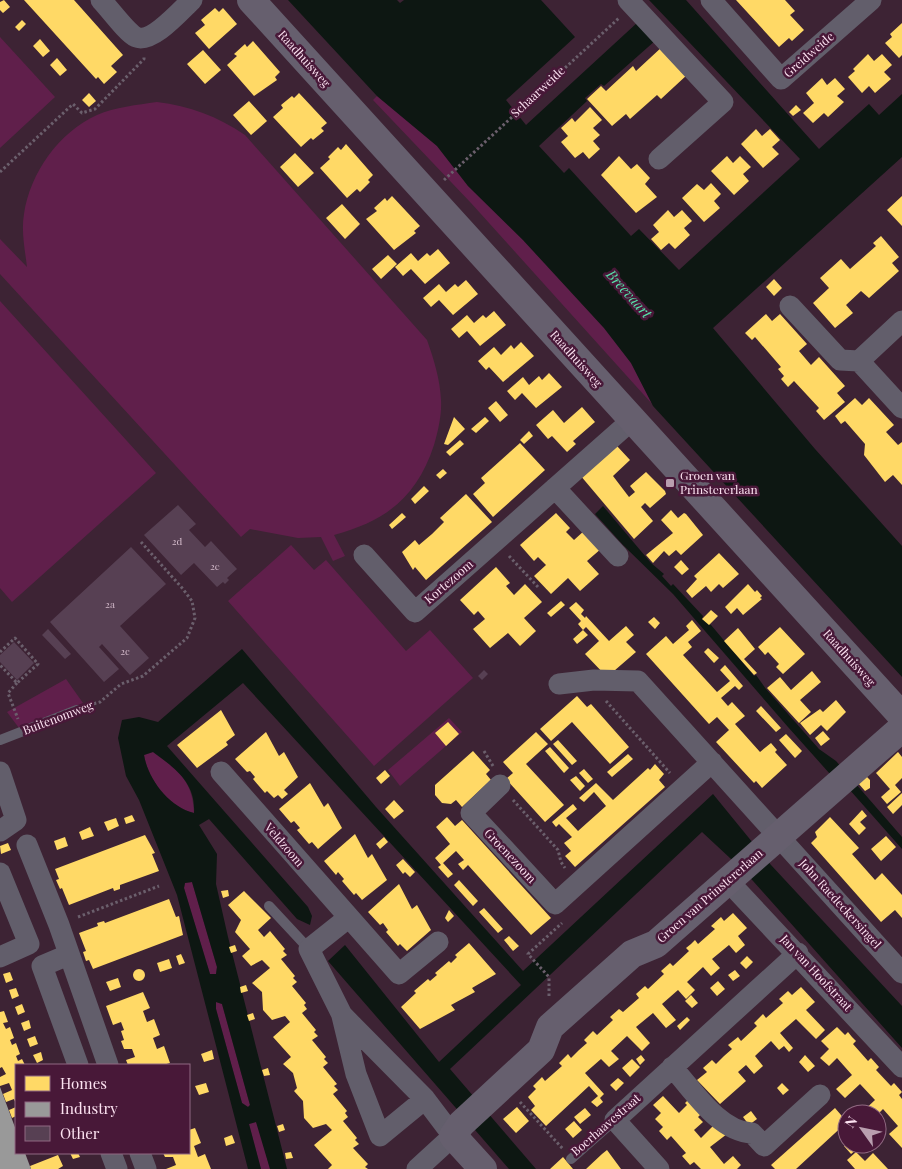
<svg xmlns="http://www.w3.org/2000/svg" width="902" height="1169" font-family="'Playfair Display',serif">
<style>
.green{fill:#601f4b}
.water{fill:#0d1712;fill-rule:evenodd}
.homes{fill:#ffd966}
.industry{fill:#999}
.building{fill:#574053}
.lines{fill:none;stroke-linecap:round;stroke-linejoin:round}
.path{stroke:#6b5f6c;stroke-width:3;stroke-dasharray:2.5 2.5;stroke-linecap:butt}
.lane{stroke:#625e6b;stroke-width:10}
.street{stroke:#625e6b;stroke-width:21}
.secondary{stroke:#665f6e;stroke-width:28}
.poi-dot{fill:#b99faf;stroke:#481838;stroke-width:2}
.labels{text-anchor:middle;stroke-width:5;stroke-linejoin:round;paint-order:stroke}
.number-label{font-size:10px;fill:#d3baca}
.street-label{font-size:12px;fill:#fce2f1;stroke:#481838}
.poi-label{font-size:12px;fill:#fce2f1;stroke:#481838;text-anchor:start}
.water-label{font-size:14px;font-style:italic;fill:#57e5ab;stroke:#481838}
</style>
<rect width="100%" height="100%" fill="#3d2334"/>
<path class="green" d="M0,37l55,60 -55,51z
M377,96l60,50 31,40 55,54 81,88 27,35 22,42 -182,-202 -98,-103z
M157,102c33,4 60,14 88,33l182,205c7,20 13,39 14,60 1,14 -3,32 -7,45 -17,52 -48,76 -100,90l11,21 -12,5 -12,-24 -23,1 -48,-9 -9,8 -241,-263v-35l27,28c-2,-17 -6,-36 -3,-53 6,-41 35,-82 73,-99 18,-8 40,-10 60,-13z
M0,301l156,172 -144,129 -12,-14z
M291,545l23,25 12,-10 80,91 24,-21 43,48 -99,88 -146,-165z
M66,679l17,24 -64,25 -12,-16z
M449,718l13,14 -62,54 -12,-16z
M153,752c25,18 40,29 41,61 -25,-6 -46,-33 -50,-58z
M192,882l25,85 -1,7h-6l-26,-86 1,-5z
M216,1002l6,2 28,101 -2,2 -6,-4 -26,-94z
M256,1122l3,6 11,41h-9l-12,-45z"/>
<path class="water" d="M288,0h109l3,3 4,-3h137l34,37 -69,63 20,25 112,-103 18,18 -52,46 -3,-2 -16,14 2,3 -48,45 25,27 5,-5 62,68 8,-7 40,41 121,-111 -151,-159h37l133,149 50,-45 10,11 23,-21v63l-189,171 102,121 87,97v131l-249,-271 -22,-43 -27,-35 -81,-88 -55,-54 -31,-40 -60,-50z
M603,506l48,57 13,11 -2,2 9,10 2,-2 30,32 -1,3 9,6 43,51 2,-1 10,14 53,60 17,12 66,76v12l-53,-60 -19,-15 -42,-47 -115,-133 -50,-49 -28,-31z
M242,649l134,158 147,164 190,-177 58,71 131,141v42l-157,-176 -43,-40 -252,237 86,100h-27l-181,-208 17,-16 94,117 82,-77 -278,-302 -76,63 141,161 4,9 -2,9 -13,-6 -88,-100 -10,6 18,29 -1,30 12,53 59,232h-17l-14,-47 -7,2 12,45h-13l-71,-274 -38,-95 -13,-24 -8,-38 4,-18 17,-3 19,5zM153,752c22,16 43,31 41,61 -25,-6 -46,-34 -50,-58zM192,882l25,85 -1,7h-6l-26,-86 1,-5zM216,1002l6,2 28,101 -2,2 -6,-4 -26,-94z"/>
<path class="homes" d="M4,0l6,7 -7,6 -3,-3v-8z
M24,0h50l49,55 -12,11 6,6 -13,12 -6,-7 -2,2z
M736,0h49l10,11 -5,4 14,15 -12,11 -3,-3 -10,9z
M215,8l4,4 4,-4 14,16 -28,25 -14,-16 10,-8 -4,-5z
M22,20l4,4 -7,7 -4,-4z
M902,23v32l-3,3 -14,-15 7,-6 -2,-3z
M40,39l10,12 -7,6 -10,-11z
M253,41l27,31 -5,5 2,3 -23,16 -27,-31 10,-9 -3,-2 11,-10 2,3z
M663,46l25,28 -27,25 -4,-4 -27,24 -4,-5 -14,12 -25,-27 14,-13 5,5 27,-25 3,5z
M203,50l18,20 -16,14 -18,-20z
M868,54l6,7 8,-7 10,11 -8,7 7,7 -16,14 -6,-7 -7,7 -14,-16 7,-6 -2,-2z
M57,58l10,12 -7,6 -10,-11z
M822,78l5,7 8,-7 10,11 -8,7 7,6 -16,15 -4,-4 -11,10 -10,-10 11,-10 -8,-10z
M89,93l7,8 -7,6 -7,-7z
M299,93l28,30 -6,5 3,3 -11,9 -2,-2 -10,9 -28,-30 10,-9 -2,-3 11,-9 2,2z
M249,101l18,20 -16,14 -18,-20z
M796,105l5,5 -8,6 -4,-4z
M590,107l12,13 -9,8 7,7 -7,6 7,8 -11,10 -6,-7 -8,6 -14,-16 7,-6 -7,-8 11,-10 3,4z
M756,129l6,7 8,-7 10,11 -8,7 7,7 -16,14 -22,-24z
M346,144l27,31 -5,5 2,2 -10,10 -3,-3 -10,9 -27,-30 10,-9 -2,-2 10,-10 3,3z
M295,153l19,20 -16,14 -18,-20z
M619,156l12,13 6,-5 13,14 -5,6 12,13 -21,16 -35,-38z
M727,156l6,7 7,-7 11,11 -8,7 6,7 -15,14 -23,-24z
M711,183l10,11 -7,7 6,7 -16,14 -22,-24 15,-14 7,6z
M392,196l28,30 -6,5 2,2 -22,17 -28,-31 11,-8 -3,-3 11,-10 2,3z
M902,196v30l-15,-16z
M342,204l18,20 -15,15 -19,-21z
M668,210l6,7 8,-7 10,11 -8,7 6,7 -15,14 -6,-6 -8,7 -10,-11 8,-7 -6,-7z
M881,236l18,21 -7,6 7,8 -30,27 -8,-7 -15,14 7,8 -18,15 -22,-25 16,-15 -9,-10 21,-19 9,10 26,-23 -3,-3z
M438,249l12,14 -25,21 -14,-15 -8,7 -8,-9 16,-14 7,8 9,-8 3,3z
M388,255l9,9 -16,15 -9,-10z
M774,279l8,9 -8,8 -8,-9z
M466,280l12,14 -25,21 -14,-15 -8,7 -8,-9 16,-14 7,8 9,-8 3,3z
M494,311l12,14 -26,21 -13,-15 -8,7 -8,-9 16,-14 7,8 9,-8 3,3z
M766,314l6,7 8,-7 27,30 -8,7 12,14 8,-8 26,29 -8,7 8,9 -21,18 -8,-9 3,-3 -25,-27 -6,6 -7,-8 3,-3 -6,-7 3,-2 -26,-30 -3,3 -7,-7z
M521,342l13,14 -31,26 -14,-15 -3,3 -8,-9 16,-14 7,8 10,-10 3,4z
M549,373l13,14 -26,21 -14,-15 -7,7 -8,-9 16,-14 6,8 10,-9 3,4z
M855,398l7,7 7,-7 25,27 -8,7 12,13 4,-3v43l-9,-10 -8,7 -21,-27 1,-11 -20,-23 -4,3 -6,-8z
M496,401l12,14 -8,7 -12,-14z
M582,407l13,15 -22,19 3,3 -9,8 -15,-16 -4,3 -12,-14 17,-15 11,13z
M454,417l11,12 -17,16 -4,-1z
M485,417l4,4 -13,12 -5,-4z
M529,431l4,5 -9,8 -4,-4z
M460,440l4,4 -14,12 -4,-4z
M520,443l25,27 -52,47 -20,-23 12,-11 -4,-5z
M617,446l13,14 -17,16 16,21 6,-5 -5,-6 16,-14 19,19 1,3 -16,14 -5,-5 -4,4 12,14 -19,18 -54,-64z
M443,469l4,4 -7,6 -4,-4z
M424,486l5,5 -14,13 -4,-5z
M466,494l26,28 -66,58 -11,-13 -2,3 -11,-18 13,-12 4,5 13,-11 12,-12 -4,-4z
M671,510l7,8 6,-5 2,1 17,21 -22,20 -5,-5 -7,6 -5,-5 -11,12 -7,-8 27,-22 -12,-13z
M402,513l4,4 -14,12 -3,-4z
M556,513l14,15 -4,4 8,8 11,-10 17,18 -15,13 12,13 -19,17 -12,-13 -17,16 -17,-18 12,-11 -8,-8 -4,4 -14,-16z
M719,553l20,21 -16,14 -4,-4 -8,8 -5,-6 -14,12 -6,-7 11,-12 -3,-3z
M681,560l8,9 -7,6 -8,-8z
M496,567l14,16 -4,3 8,9 11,-11 17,18 -18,16 12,13 -16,15 -12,-13 -18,15 -17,-19 12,-10 -7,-8 -4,4 -14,-15z
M748,584l7,8 2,-2 5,6 -2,2 2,1 -19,16 -6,-7 -6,6 -6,-7z
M561,601l4,4 -14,12 -4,-4z
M576,602l8,8 -3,4 4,4 1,-2 23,25 17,-15 8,9 -8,7 10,10 -29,25 -22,-23 14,-13 -13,-14 -3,3 -5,-6 3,-3 -12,-13z
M711,610l7,6 -9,9 -7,-6z
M654,617l6,6 -5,6 -7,-7z
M692,620l9,11 -13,11 4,5 -9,8 34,37 13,-11 -10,-11 5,-5 18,21 -4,4 -4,-4 -14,12 7,8 4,-4 13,14 -10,8 25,28 11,-9 6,7 -2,2 12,13 -25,23 -6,-7 -2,2 -38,-41 13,-12 -12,-13 -8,7 -63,-70 20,-18 7,8 16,-14 -3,-4z
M780,627l25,27 -22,20 -7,-7 3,-3 -11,-12 -3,3 -7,-8z
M738,628l17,21 -11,10 13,14 -3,2 -30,-34z
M583,630l5,5 -11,9 -4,-5z
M708,648l11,10 -5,5 -10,-11z
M812,671l9,11 -21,18 11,12 -12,11 -32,-35 13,-11 11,13z
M577,696l10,11 4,-3 38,43 -19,17 -38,-42 -21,19 -11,-12z
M836,700l10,12 -19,19 -6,-6 -11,10 -10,-12 20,-14 3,3z
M761,706l20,22 -5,4 -20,-21z
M221,710l14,25 -9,7 2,3 -31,23 -20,-23z
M448,722l11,12 -13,12 -11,-13z
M823,731l7,8 -9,7 -6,-8z
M266,732l13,24 5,-4 14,25 -14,13 4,4 -6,5 -4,-4 -4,3 -7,-7 -2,2 -12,-14 2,-2 -5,-6 -3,1 -12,-13z
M536,732l12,12 -22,20 38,41 -19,17 -39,-43 7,-6 -10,-11z
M786,734l16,17 -7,7 -16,-18z
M558,740l19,21 -5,4 -19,-21z
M550,747l19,21 -5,5 -19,-22z
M473,751l17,19 -4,4 5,6 -29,27 -6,-7 -5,4 -9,-1 -7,-8v-10z
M898,752l4,5v21l-7,7 6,7 -14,12 -6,-7 9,-8 -14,-16z
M628,754l5,5 -21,18 -5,-5z
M655,764l9,10 -5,6 6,7 -90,80 -10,-11 6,-5 -7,-8 8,-6 -13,-13 -3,3 -4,-5 21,-18 4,5 -11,9 12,13 28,-25 -12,-14 -10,10 -5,-4 17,-15 17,17 35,-32 2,2z
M584,769l9,10 -5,4 -9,-10z
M385,770l5,6 -9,8 -5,-6z
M576,776l9,10 -5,5 -10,-11z
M866,776l4,4v8l-5,3 -7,-8z
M310,783l14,24 4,-4 14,25 -24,21 -6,-7 -3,2 -12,-14 3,-2 -6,-7 -3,2 -12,-14z
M902,793v12l-9,9 -6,-7z
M394,800l10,11 -10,8 -9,-10z
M862,810l5,6 -7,6 6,6 -7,7 -10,-11z
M132,815l3,6 -9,3 -2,-6z
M447,817l8,9 7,-6 89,98 -20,17 -63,-70 -5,5 -5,-6 6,-4 -8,-9 -13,12 10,11 -5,4 -10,-11 3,-2 -6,-7 15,-14 -14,-17z
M830,817l29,31 -7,6 23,26 7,-7 20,22v23l-7,-8 -14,12 -70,-79 6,-6 -2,-5z
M116,818l3,8 -11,5 -4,-9z
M90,827l4,9 -12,4 -3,-8z
M355,834l13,24 4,-4 15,26 -25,20 -6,-7 -2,2 -12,-14 2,-2 -6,-7 -2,3 -12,-14z
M145,835l10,18 -3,1 7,17 -39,14v4l-6,2 -1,-3 -44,17 -7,-17 -2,1 -4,-9 3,-1 -4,-10z
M886,836l10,11 -15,14 -10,-12z
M65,837l3,9 -11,4 -3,-9z
M384,837l4,5 -8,7 -4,-5z
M8,843l3,7 -10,4 -1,-8z
M403,859l12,13 -5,5 -5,-5 -2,2 -7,-9z
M459,880l19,21 -5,5 -19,-21z
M399,884l13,25 5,-4 14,25 -24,21 -7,-7 -2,2 -12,-14 2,-2 -5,-7 -3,2 -12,-13z
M228,890l1,6 -6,2 -2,-7z
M244,891l27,27 -13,12 6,7 6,-6 15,18 -2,2 4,4 -6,4 14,17 -2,2 4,4 -5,4 14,17 -2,2 3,4 -5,4 14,17 -2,2 4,4 -6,4 14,17 -2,2 4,4 -5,4 14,17 -3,2 4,4 -5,4 14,17 -2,2 3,4 -5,4 14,17 -2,2 4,4 -6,4 15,16 -3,3 3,2h-40l4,-4 -18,-20 18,-15 -6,-6 -13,4 -9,-10 -1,-17 -9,-10 3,-3 -4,-15 -10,-9 8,-7 -18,-20 17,-15 -5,-6 -13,4 -9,-10 -1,-18 -10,-9 18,-15 -8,-8 -11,6 -9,-10 8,-7 -15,-17 6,-12 -13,-15z
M169,899l7,18 3,-1 4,19 -90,34 -4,-9 -3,1 -3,-9 3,-1 -7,-18 19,-7 -1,-3 7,-2 1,2z
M484,908l19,21 -5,4 -19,-21z
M449,910l5,6 -6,6 -3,-4z
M733,913l14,15 -9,8 7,9 -9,8 -7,-8 -17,14 8,9 -9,8 -8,-9 -16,15 8,8 -9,9 -8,-9 -16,14 14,16 -10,8 -13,-15 -17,14 14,16 -8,8 -15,-15 -16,15 8,8 -10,8 -8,-8 -16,14 19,21 -4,4 3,4 -6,5 -6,-5 7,-6 -9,-10 -43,40 -15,-16 4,-4 -7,-9 8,-8 -3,-3 9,-9 3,4 9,-8 8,-7 -3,-3 9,-9 3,4 8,-8 8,-7 -3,-3 9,-9 4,4 16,-15 -3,-3 9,-8 4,3 16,-14 -3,-4 9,-8 3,3 16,-15 -3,-3 9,-8 3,3 16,-15 -3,-3 5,-4 4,-4 3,4 17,-15 -4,-3 10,-9 3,4z
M509,936l10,10 -6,5 -9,-11z
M469,943l27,31 -24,14 3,4 -24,13 4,5 -35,19 -19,-22 15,-14 -2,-2 14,-12 2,2 7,-6 -2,-2 14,-12 2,2 6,-6 -2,-2z
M235,945l2,6 -6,2 -2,-6z
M181,954l4,9 -6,2 -3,-9z
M747,956l6,6 -7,7 -6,-6z
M169,959l3,9 -12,4 -3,-9z
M133 975a6 6 0 1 1 12 0a6 6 0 1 1-12 0Z
M735,970l5,6 -7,5 -5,-6z
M10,972l3,8 -7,3 -3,-9z
M118,978l3,9 -11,4 -4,-9z
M718,981l7,8 -8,7 -7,-8z
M246,985l2,6 -7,2 -1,-6z
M801,987l14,15 -9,8 19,20 -9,9 -20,-20 -16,14 13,15 -4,4 -5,-6 -5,4 -8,-9 -16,15 8,10 -9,8 -8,-9 -8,7 8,9 -26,23 -23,-24 10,-8 -4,-4 9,-8 4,4 8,-8 8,-7 -4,-4 10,-8 3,4 16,-15 -3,-3 9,-9 3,4 17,-15 -4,-4 9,-8 4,4z
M16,988l3,8 -7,3 -3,-9z
M143,992l7,16 -7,3 4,11 7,-3 6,16 -7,3 4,11 7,-3 6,17 -7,2h-35l-2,-5 9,-3 -3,-8h-8l-3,-8 3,-1 -3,-9 3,-1 -3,-8 -8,3 -7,-19z
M691,995l7,8 -6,5 -7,-7z
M22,1004l3,8 -7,3 -3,-8z
M4,1011l4,11 -5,1 3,6 4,-2 4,11 -4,2 2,5 4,-2 4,11 -4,2 2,5 4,-2 3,6h-9v39l-2,-5 -8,3 -3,-8 9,-4 -3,-7 -9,3v-9l6,-3 -4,-7 -2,1v-56z
M253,1013l2,6 -6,2 -2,-6z
M687,1017l3,3 -10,10 -3,-4z
M29,1020l2,8 -7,3 -3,-8z
M837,1027l8,8 3,-3 4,5 4,4 -3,3 15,17 3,-3 8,9 -3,3 15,16 3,-3 8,9 -3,3 3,4v49l-13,-14 9,-8 -15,-17 -5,5h-18l15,-14 -15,-16 -15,14 -9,-9 16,-14 -15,-17 -8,8 -9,-8 9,-9 -8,-8z
M35,1036l3,8 -8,3 -3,-8z
M212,1050l2,9 -10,3 -3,-8z
M41,1052l2,8 -6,3 -4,-8z
M641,1055l4,5 -5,5 -4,-6z
M805,1055l10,11 -7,6 -9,-10z
M632,1059l8,8 -10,10 -8,-9z
M268,1068l2,7 -6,1 -2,-6z
M618,1078l6,5 -8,8 -6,-6z
M206,1083l3,9 -10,3 -4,-9z
M782,1083l7,7 -6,5 -6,-7z
M663,1096l16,17 8,-8 -2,-2 7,-7 13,14 -7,7 5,5 -9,8 7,8 16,-16 10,12 -17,13 14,17 9,-8 8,9 -4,4h-36l-7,-7 -4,3 -8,-9 4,-3 -15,-17 -4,4 -8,-9 4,-4 -8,-8 6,-6 -8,-8z
M16,1107v9l-4,2 -3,-8z
M517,1107l12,14 -13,12 -13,-14z
M585,1108l6,7 -11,9 -6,-7z
M835,1108l12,14 -51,47h-21l-4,-4z
M751,1111l6,8 -8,6 -6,-8z
M574,1121l8,9 -9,8 -8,-9z
M283,1124l2,6 -6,2 -2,-6z
M195,1128l6,15 -7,3 4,11 7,-3 6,15h-45l10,-4 -3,-8h-8l-2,-4h26v-23z
M232,1135l3,8 -9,3 -2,-8z
M847,1144h4l5,6 -5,4 -7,-8z
M607,1150l14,19h-35l16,-15z
M291,1152l2,6 -7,1 -1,-6z
M856,1152l9,9 8,-8 15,16h-33l-8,-9z
M70,1153h8l2,4 -7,2z
M58,1155l5,11 -5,3h-27l-1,-3z
M563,1157l10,12h-23z"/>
<path class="industry" d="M0,1087l16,43v23h9l6,16h-31z"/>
<path class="building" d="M178,505l18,19 -7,6 16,17 6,-6 26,28 -10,9 2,2 -4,4 -2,-2 -6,5 -23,-24 -13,12 -37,-40z
M131,547l35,37 -46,42 29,32 -19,17 -28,-31 -3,3 20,22 -15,13 -54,-60z
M48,629l23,25 -6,5 -23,-24z
M14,642l20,21 -17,17 -17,-18v-7z
M484,670l4,4 -6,6 -4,-4z"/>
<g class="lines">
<path class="path" d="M0,172l73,-68 9,9 13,-4 49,-50v-3
M444,180l175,-162
M509,556l29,31
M0,652l15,-14 23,26 -21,19 -17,-18
M17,683l-9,10 10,26
M606,701l64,72
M89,705l11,-3 21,-18 22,-8 44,-38 8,-20 -3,-17 -9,-12 -42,-47
M484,751l9,15
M513,800l45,50 3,12 4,6
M78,917l81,-31
M549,996v-19l-21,-23 34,-31
M520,1102l43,47"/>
<path class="lane" d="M0,740l77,-30
M269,906l40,43
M571,1159l44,-39"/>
<path class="street" d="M101,0c8,8 26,33 35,37 16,7 45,-27 56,-37
M628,0l95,102 -64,57
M711,0l70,79 90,-79
M790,306l50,54 19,1 43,47
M859,361l43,-40
M555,488l63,68
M364,555l51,57 217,-192
M559,684l35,-4 44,1 264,292
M0,772l16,48 -16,11
M221,772l178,202 39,-32
M500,785l-29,28 84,91 157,-142
M27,845l32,80 49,140
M0,873l29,71 -29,13
M728,881l174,186
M348,918l-39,31 33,66 83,84 28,37 -36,33
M68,955l-26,11 36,99
M342,1016l14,58 24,62 45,-37
M672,1067c21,23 47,65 80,66l12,13 56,-51
M111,1153l6,16
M140,1153l6,16
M659,1169l-44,-49 183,-167"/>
<path class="secondary" d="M251,0l651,716
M483,1169l-30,-33 8,-12 80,-74 9,-23 82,-73 24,-10 246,-216"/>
</g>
<rect class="poi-dot" x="665" y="478" width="10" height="10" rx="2.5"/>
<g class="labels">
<g class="number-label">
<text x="177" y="545">2d</text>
<text x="215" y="570">2e</text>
<text x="110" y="608">2a</text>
<text x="125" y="655">2c</text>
</g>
<g class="street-label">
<text transform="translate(809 55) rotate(-41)" y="4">Greidweide</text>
<text transform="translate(304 59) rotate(48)" y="4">Raadhuisweg</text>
<text transform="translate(538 92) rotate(-43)" y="4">Schaarweide</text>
<text transform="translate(576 359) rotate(48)" y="4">Raadhuisweg</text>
<text transform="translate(449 582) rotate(-41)" y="4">Kortezoom</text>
<text transform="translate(849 658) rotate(48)" y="4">Raadhuisweg</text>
<text transform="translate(58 718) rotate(-21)" y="4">Buitenomweg</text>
<text transform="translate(284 845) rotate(49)" y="4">Veldzoom</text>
<text transform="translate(510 856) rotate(47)" y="4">Groenezoom</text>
<text transform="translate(710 896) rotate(-41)" y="4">Groen van Prinstererlaan</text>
<text transform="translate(840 904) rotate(48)" y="4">John Raedeckersingel</text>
<text transform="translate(816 973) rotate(47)" y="4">Jan van Hoofstraat</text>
<text transform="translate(606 1125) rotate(-41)" y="4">Boerhaavestraat</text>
</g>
<g class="poi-label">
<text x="680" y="480">Groen van<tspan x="680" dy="14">Prinstererlaan</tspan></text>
</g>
<g class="water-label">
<text transform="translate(629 294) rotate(48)" y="5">Breevaart</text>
</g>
</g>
<rect x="15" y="1064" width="175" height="90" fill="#481838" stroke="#906982"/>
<rect x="25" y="1076" width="25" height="15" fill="#ffd966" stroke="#906982"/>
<text x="60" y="1089" font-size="15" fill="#fce2f1">Homes</text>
<rect x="25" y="1102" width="25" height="15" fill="#999999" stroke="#906982"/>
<text x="60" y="1114" font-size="15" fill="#fce2f1">Industry</text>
<rect x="25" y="1126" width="25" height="15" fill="#574053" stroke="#906982"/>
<text x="60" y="1139" font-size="15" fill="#fce2f1">Other</text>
<g transform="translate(862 1129) rotate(303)"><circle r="24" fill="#481838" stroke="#906982"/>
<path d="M0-4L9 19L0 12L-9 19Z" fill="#b99faf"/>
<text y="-8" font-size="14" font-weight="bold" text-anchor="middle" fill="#fce2f1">N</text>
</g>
</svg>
